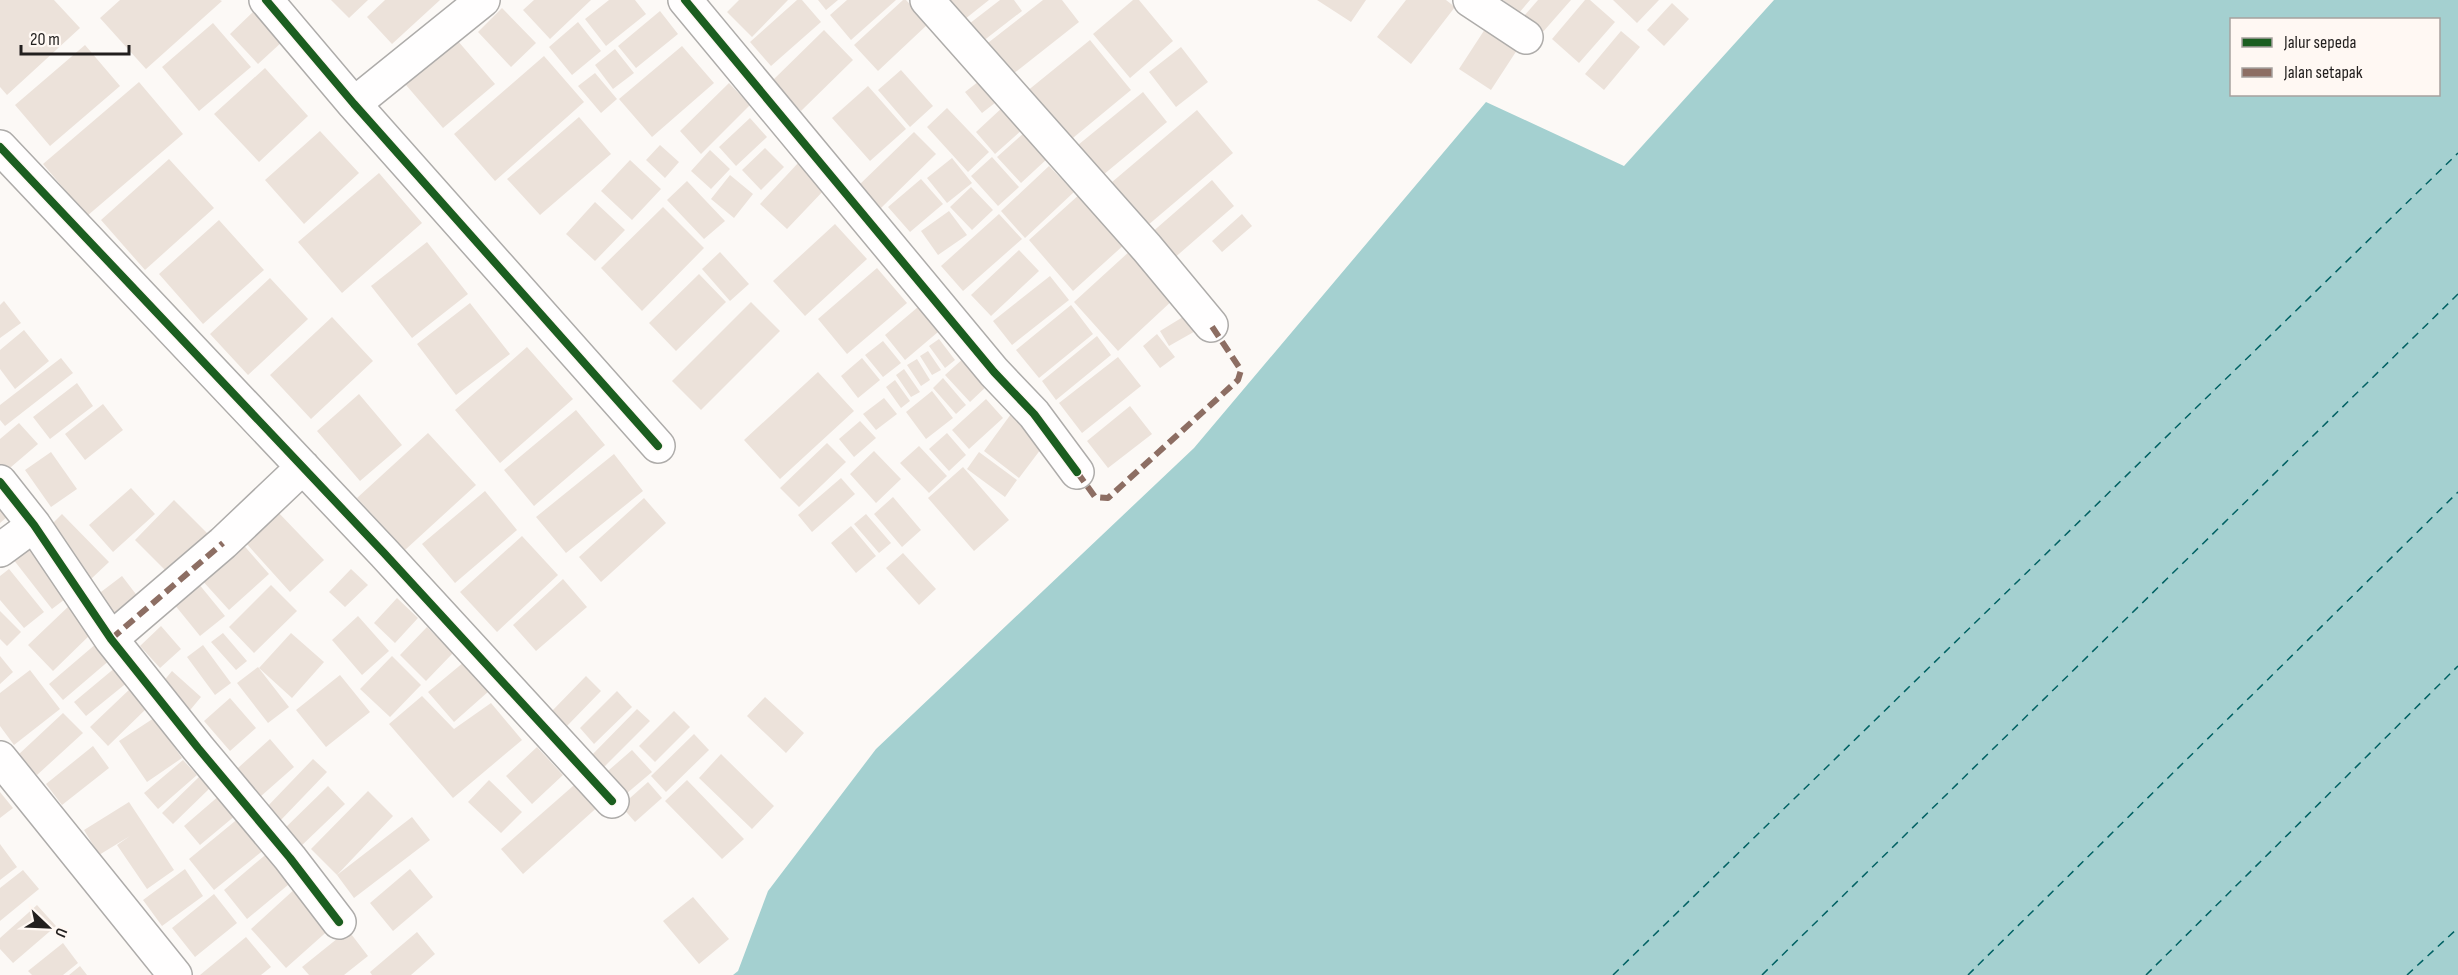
<svg xmlns="http://www.w3.org/2000/svg" width="2458" height="975" font-family="'Sofia Sans Condensed',sans-serif">
<style>
.water{fill:#a4d0d0;fill-rule:evenodd}
.lines{fill:none;stroke-linecap:round;stroke-linejoin:round}
.ferry{stroke:#016163;stroke-width:1.5;stroke-dasharray:8 6;stroke-linecap:butt}
.building{fill:#ece2da}
.minor-casing{stroke:#aeacaa;stroke-width:36}
.minor{stroke:#fffefe;stroke-width:33}
.quiet{stroke:#8d6e63;stroke-width:6;stroke-dasharray:12 6;stroke-linecap:butt}
.cycleway-casing{stroke:#fff8f3;stroke-width:11}
.cycleway{stroke:#1b5e20;stroke-width:8}
</style>
<rect width="100%" height="100%" fill="#fcf9f6"/>
<path class="water" d="M1774,0h684v975h-1725l5,-4 30,-80 108,-142 318,-301 292,-346 138,64zM2232,20h206v74h-206z"/>
<g class="lines">
<path class="ferry" d="M1613,975l845,-822
M1762,975l696,-681
M1968,975l490,-483
M2146,975l312,-309
M2407,975l51,-47"/>
</g>
<path class="building" d="M0,0h54l26,28 -73,67 -7,-8z
M120,0h100l2,1 -76,68 -46,-51z
M331,0h37l-19,18z
M385,0h55l-48,44 -25,-27z
M534,0h57l-41,39 -27,-29z
M609,0h26l11,14 -40,32 -21,-27z
M739,0h49l-36,37 -25,-25z
M797,0h5l19,22 -50,44 -21,-24z
M818,0h20l-12,10z
M847,0h49l-45,40 -21,-25z
M903,0h3l22,24 -50,47 -24,-26z
M942,0h47l-29,23z
M1000,0h14l8,11 -44,34 -13,-18z
M1043,0h19l17,22 -71,56 -24,-32z
M1133,0h6l34,41 -43,37 -37,-44z
M1317,0h49l-15,22z
M1406,0h40l9,7 -44,57 -34,-27z
M1503,0h27l-11,13z
M1538,0h33l-29,33 -18,-17z
M1585,0h5l25,22 -36,41 -27,-24z
M1613,0h46l-22,23z
M1672,3l17,16 -25,27 -17,-16z
M502,8l34,35 -25,24 -33,-35z
M254,11l29,30 -25,23 -28,-30z
M660,11l18,23 -42,34 -18,-22z
M578,22l23,29 -29,24 -23,-28z
M213,23l38,44 -52,44 -37,-44z
M1487,26l32,21 -28,43 -32,-21z
M824,30l29,30 -52,51 -29,-30z
M1621,31l19,16 -36,43 -19,-16z
M451,33l44,51 -52,44 -43,-50z
M1090,40l41,50 -69,57 -41,-51z
M85,45l35,41 -70,60 -35,-41z
M682,46l32,37 -62,54 -33,-38z
M1181,47l27,35 -32,25 -27,-35z
M615,49l19,24 -21,16 -18,-24z
M544,56l40,46 -89,79 -41,-47z
M265,68l43,48 -49,46 -45,-48z
M901,70l32,36 -23,21 -32,-37z
M595,73l22,26 -16,14 -23,-27z
M983,78l17,21 -18,14 -17,-21z
M139,82l44,52 -96,82 -44,-52z
M729,83l21,22 -49,49 -21,-23z
M868,86l38,43 -36,32 -38,-43z
M1143,92l24,30 -64,53 -25,-30z
M1004,106l20,22 -29,26 -19,-22z
M947,108l42,44 -21,20 -41,-45z
M1197,110l36,43 -92,78 -36,-43z
M579,117l32,37 -71,61 -33,-36z
M750,118l17,19 -31,29 -17,-19z
M320,131l39,42 -55,51 -39,-44z
M914,132l22,22 -55,54 -22,-23z
M1025,132l23,26 -27,25 -24,-26z
M660,145l19,17 -14,16 -19,-18z
M765,148l19,19 -23,23 -19,-20z
M710,150l20,19 -19,20 -20,-18z
M992,157l27,30 -21,19 -27,-30z
M952,158l20,25 -25,20 -20,-25z
M169,159l45,49 -69,62 -44,-50z
M630,160l31,29 -29,31 -31,-29z
M799,162l27,26 -39,41 -27,-25z
M1049,166l25,26 -49,46 -24,-27z
M379,173l43,50 -80,70 -44,-51z
M730,175l23,19 -19,24 -23,-19z
M921,179l22,25 -33,28 -22,-25z
M1212,180l22,26 -62,54 -22,-26z
M687,181l38,40 -21,18 -37,-39z
M971,187l22,23 -21,20 -22,-23z
M1081,193l45,50 -53,48 -44,-51z
M595,202l30,28 -30,31 -29,-27z
M663,207l41,41 -62,63 -41,-43z
M949,211l18,24 -29,20 -17,-24z
M999,214l23,25 -59,52 -22,-25z
M1242,214l10,12 -30,26 -10,-11z
M219,220l45,50 -61,54 -44,-50z
M835,224l32,35 -62,57 -32,-35z
M427,242l41,52 -56,44 -41,-52z
M1019,250l20,21 -48,45 -20,-21z
M1131,250l44,48 -57,53 -44,-49z
M720,252l29,32 -19,17 -28,-32z
M877,268l30,35 -60,51 -29,-35z
M699,274l27,28 -50,49 -27,-28z
M1050,276l19,24 -57,45 -19,-24z
M270,278l38,41 -60,56 -38,-41z
M4,301l17,22 -21,15v-33z
M751,302l29,29 -79,79 -29,-29z
M470,303l40,51 -54,41 -39,-51z
M1071,305l22,29 -54,44 -23,-28z
M918,307l20,25 -33,28 -20,-25z
M1196,309l10,16 -37,21 -9,-15z
M332,317l41,44 -62,58 -41,-44z
M24,330l25,31 -34,28 -15,-20v-19z
M1157,334l18,23 -15,11 -17,-22z
M1097,336l14,19 -55,45 -14,-19z
M939,339l16,21 -10,8 -16,-22z
M883,341l18,22 -18,14 -18,-22z
M527,347l46,52 -73,64 -45,-53z
M928,351l13,19 -9,5 -12,-19z
M965,357l24,27 -19,18 -25,-27z
M1118,357l23,29 -59,47 -23,-30z
M61,358l12,15 -68,53 -5,-6v-15z
M862,358l18,22 -22,18 -17,-22z
M917,359l13,21 -9,6 -14,-21z
M904,369l16,23 -9,5 -15,-22z
M818,372l36,39 -74,68 -36,-39z
M943,378l23,27 -10,9 -23,-26z
M895,380l15,21 -9,7 -15,-21z
M77,383l16,23 -43,33 -17,-22z
M932,391l21,27 -27,21 -20,-27z
M359,394l43,51 -42,36 -43,-50z
M884,398l13,16 -21,16 -13,-16z
M986,399l17,19 -34,31 -17,-19z
M103,404l20,26 -38,30 -20,-26z
M1130,406l22,28 -44,34 -21,-27z
M576,410l29,35 -71,61 -30,-36z
M1011,414l36,27 -28,37 -35,-27z
M860,421l16,17 -22,19 -15,-18z
M19,423l19,21 -34,29 -4,-4v-30z
M428,433l48,52 -71,65 -48,-52z
M947,433l19,22 -17,16 -20,-22z
M827,443l19,19 -47,45 -19,-19z
M919,446l28,30 -18,17 -29,-30z
M874,451l27,28 -25,24 -26,-29z
M51,452l26,37 -26,18 -26,-37z
M979,452l38,28 -12,17 -38,-28z
M614,454l29,37 -77,62 -30,-36z
M963,467l46,53 -35,31 -46,-53z
M841,478l14,16 -43,38 -14,-17z
M131,488l24,26 -42,38 -24,-27z
M485,491l32,39 -62,53 -33,-39z
M893,497l28,33 -19,17 -28,-33z
M644,498l22,25 -65,59 -22,-25z
M174,500l36,36 -40,39 -35,-35z
M0,507l7,10 -7,6z
M275,509l49,51 -34,32 -44,-49z
M62,514l47,48 -18,17 -47,-47z
M866,514l25,29 -12,10 -25,-29z
M851,526l25,30 -20,17 -25,-30z
M522,536l36,39 -61,57 -37,-40z
M240,541l29,33 -40,36 -29,-32z
M30,544l39,52 -17,13 -39,-50z
M903,553l33,36 -17,16 -33,-37z
M9,569l35,43 -20,16 -24,-28v-24z
M351,569l17,16 -23,22 -16,-15z
M122,576l23,30 -26,19 -22,-30z
M563,579l24,28 -51,44 -23,-26z
M198,583l27,33 -25,20 -26,-32z
M271,585l26,26 -43,42 -25,-26z
M397,598l21,20 -23,25 -21,-20z
M70,605l24,26 -41,40 -25,-26z
M0,611l21,21 -14,14 -7,-7z
M358,616l31,35 -27,24 -30,-35z
M161,626l20,23 -21,19 -20,-22z
M427,627l26,26 -27,28 -26,-26z
M223,633l24,28 -11,9 -25,-28z
M291,633l33,29 -32,36 -33,-30z
M104,637l14,16 -55,47 -14,-16z
M203,645l28,38 -16,12 -28,-38z
M0,656l13,16 -13,12z
M392,656l29,29 -31,32 -30,-28z
M122,662l12,15 -48,39 -12,-14z
M464,662l25,29 -35,31 -26,-30z
M258,667l31,40 -21,16 -31,-40z
M30,670l30,39 -46,36 -14,-19v-33z
M172,671l29,26 -15,18 -29,-26z
M340,675l30,37 -44,35 -30,-37z
M586,676l15,15 -34,35 -15,-15z
M132,687l17,19 -41,40 -18,-19z
M617,691l15,16 -38,37 -14,-16z
M422,696l32,33 37,-26 31,37 -69,58 -64,-74z
M765,697l39,36 -18,20 -39,-37z
M230,698l26,30 -26,23 -26,-30z
M637,709l13,12 -48,48 -12,-12z
M674,711l16,16 -35,35 -16,-16z
M63,713l20,20 -46,42 -19,-20z
M154,718l28,40 -35,24 -28,-41z
M694,734l15,16 -43,42 -15,-16z
M270,739l24,28 -42,37 -24,-27z
M93,746l16,22 -47,37 -16,-21z
M537,747l26,28 -31,29 -26,-28z
M632,750l20,22 -32,27 -19,-22z
M721,754l53,52 -22,23 -53,-51z
M313,759l14,13 -48,50 -14,-13z
M183,760l14,15 -39,34 -14,-16z
M200,776l11,11 -38,37 -11,-11z
M581,779l21,24 -79,71 -22,-25z
M489,780l33,32 -21,21 -33,-31z
M687,780l57,59 -22,20 -57,-58z
M648,782l14,16 -27,24 -14,-16z
M328,786l17,18 -46,44 -17,-17z
M368,791l25,25 -56,59 -26,-26z
M0,792l13,16 -13,10z
M220,795l16,20 -36,30 -16,-19z
M129,802l45,68 -27,19 -30,-44 13,-9 -31,19 -15,-25z
M240,817l25,32 -51,41 -25,-31z
M412,817l18,23 -76,58 -17,-23z
M0,844l17,23 -17,13z
M270,851l24,29 -47,39 -23,-29z
M185,869l18,27 -41,30 -19,-26z
M410,869l23,28 -40,34 -23,-28z
M23,870l16,19 -39,32v-33z
M297,887l35,40 -46,41 -35,-39z
M214,894l23,29 -42,34 -23,-29z
M693,897l36,42 -30,25 -36,-43z
M37,905l19,21 -43,37 -13,-14v-11z
M348,930l20,26 -24,19h-35l-7,-8z
M417,932l18,22 -24,21h-39l-2,-3z
M246,937l25,30 -10,8h-61z
M63,943l15,20 -15,12h-31l-4,-4z
M80,966l7,9h-18z"/>
<g class="lines">
<defs>
<path id="minor" d="M266,0l88,104 304,342
M685,0l309,372 40,42 43,58
M927,0l220,248 64,77
M1470,0l56,37
M354,104l129,-104
M0,147l384,406 228,248
M0,482l34,43 77,114 87,109 92,110 49,64
M0,550l34,-25
M111,639l112,-96 80,-76
M0,758l175,217"/>
</defs>
<use href="#minor" class="minor-casing"/>
<use href="#minor" class="minor"/>
<path class="quiet" d="M1077,472l18,25 13,1 130,-118 3,-10 -30,-45
M111,639l112,-96"/>
<defs>
<path id="cycleway" d="M266,0l88,104 304,342
M685,0l309,372 40,42 43,58
M0,147l384,406 228,248
M0,482l34,43 77,114 87,109 92,110 49,64"/>
</defs>
<use href="#cycleway" class="cycleway-casing"/>
<use href="#cycleway" class="cycleway"/>
</g>
<rect x="2230" y="18" width="210" height="78" fill="#fff8f3" stroke="#a7a19e" stroke-width="1.5"/>
<rect x="2242" y="38" width="30" height="9" fill="#1b5e20" stroke="#a7a19e" stroke-width="1.5"/>
<text x="2284" y="48" font-size="18" fill="#221f1e">Jalur sepeda</text>
<rect x="2242" y="68" width="30" height="9" fill="#8d6e63" stroke="#a7a19e" stroke-width="1.5"/>
<text x="2284" y="78" font-size="18" fill="#221f1e">Jalan setapak</text>
<g transform="translate(48 927) rotate(113)" stroke="#fff8f3" stroke-width="4.5" paint-order="stroke">
<path d="M0-4.5L10 22L0 15L-10 22Z" fill="#221f1e"/>
<text y="-9" font-size="16" font-weight="bold" text-anchor="middle" fill="#221f1e">U</text>
</g>
<path d="M21 45v9h108v-9" fill="none" stroke="#221f1e" stroke-width="3"/>
<text x="30" y="45" font-size="18" fill="#221f1e" stroke="#fff8f3" stroke-width="4.5" paint-order="stroke">20 m</text>
</svg>
